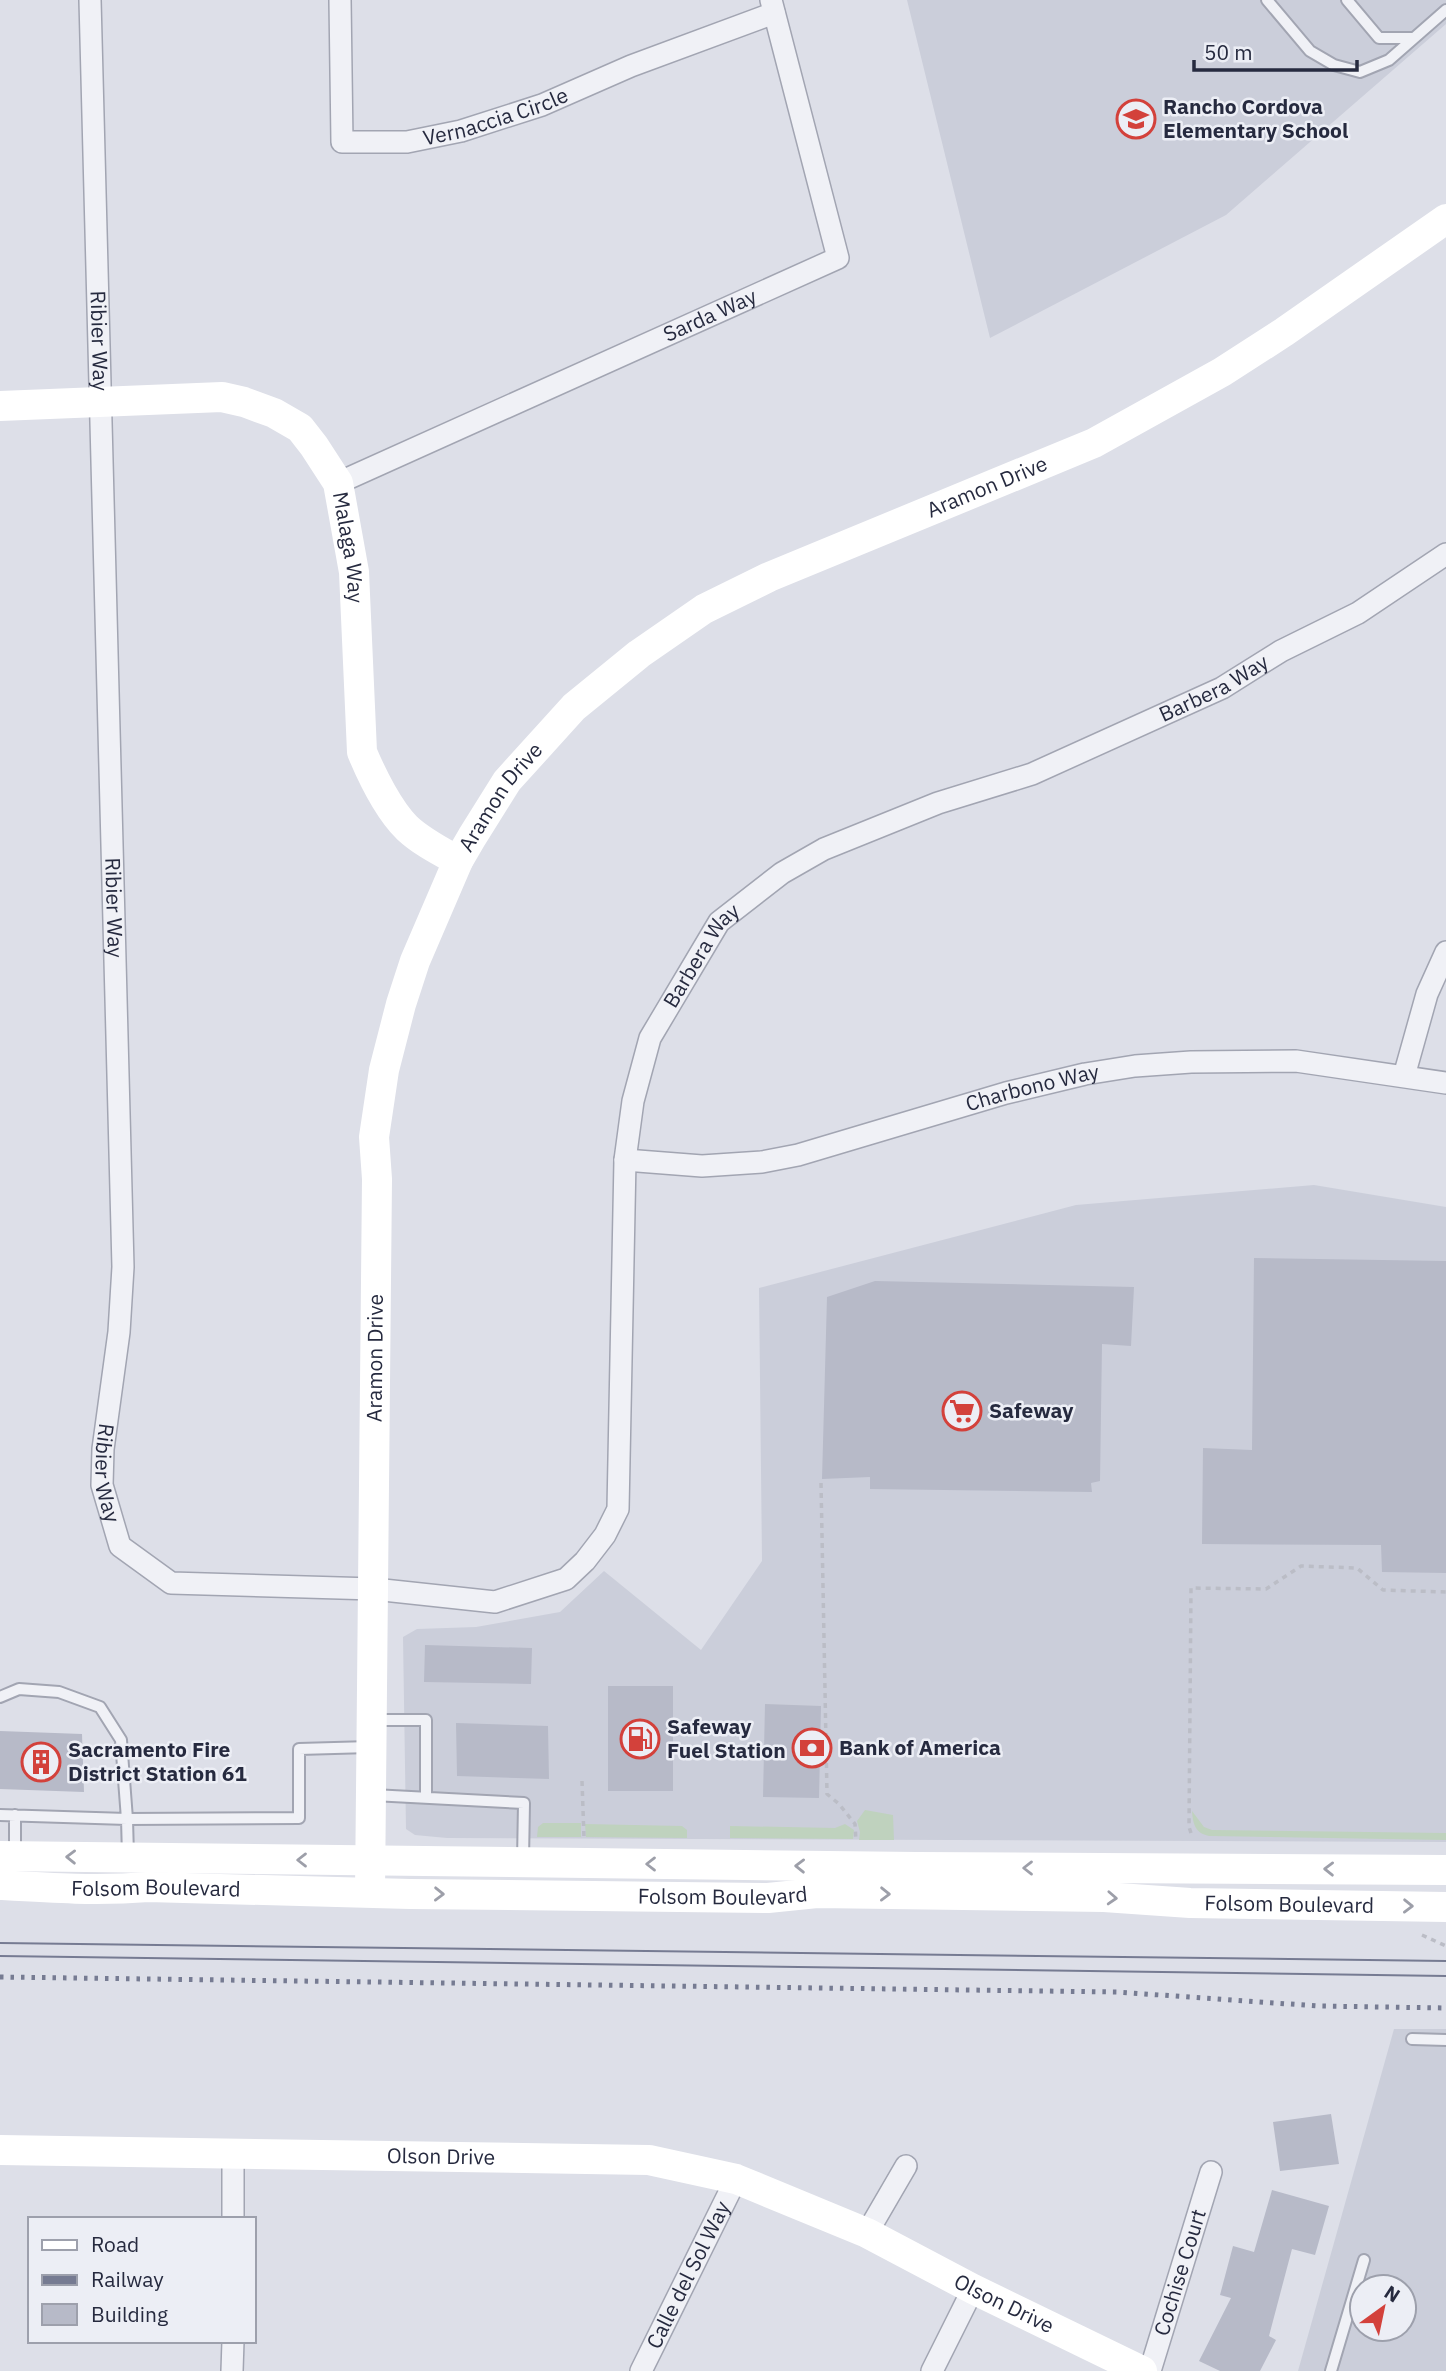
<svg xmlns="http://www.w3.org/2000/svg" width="1446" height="2371" font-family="'IBM Plex Sans',sans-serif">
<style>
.built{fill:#cbceda;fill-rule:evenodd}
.green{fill:#bfd2be}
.building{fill:#b7bac8}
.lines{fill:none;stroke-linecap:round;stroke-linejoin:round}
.lane-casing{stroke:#a2a5b2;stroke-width:14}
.street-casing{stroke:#a2a5b2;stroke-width:24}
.path{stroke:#bbbdc6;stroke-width:3.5;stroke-dasharray:5 5;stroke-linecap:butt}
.lane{stroke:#f0f1f6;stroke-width:10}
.street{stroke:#f0f1f6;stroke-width:21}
.secondary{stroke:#fff;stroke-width:30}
.tram{stroke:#767b92;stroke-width:2}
.rail{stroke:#767b92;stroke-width:5;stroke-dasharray:3.5 7;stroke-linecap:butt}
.oneway{stroke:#9d9fa9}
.labels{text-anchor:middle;stroke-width:5;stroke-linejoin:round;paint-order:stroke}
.poi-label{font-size:21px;font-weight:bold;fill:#262a3f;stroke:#eceef5;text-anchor:start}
.street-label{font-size:21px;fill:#262a3f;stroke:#eceef5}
</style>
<rect width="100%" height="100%" fill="#dddfe8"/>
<path class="built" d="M907,0h539v24l-220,191 -236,123z
M1314,1185l132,22v635l-999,-4 -32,-3 -9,-6 -3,-192 14,-8 59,-2 84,-15 44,-41 97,79 61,-89 -3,-273 317,-83z
M1394,2029h52v342h-148zM1362,2287h42v42h-42z"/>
<path class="green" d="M865,1810l28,5 1,25h-35l1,-8 -3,-11z
M1192,1811l12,16 8,3 234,3v7l-237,-4c-14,-3 -16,-12 -17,-25z
M543,1823h38v14h-44l1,-10z
M585,1824l97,2 5,4v8l-101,-1z
M845,1824l9,6 -1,9 -123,-1v-12l105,2z"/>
<path class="building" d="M1254,1258l192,3v312l-64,-1 -1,-27 -179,-1 1,-96 49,2z
M875,1281l259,6 -3,59 -29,-2 -2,137 -9,2 1,9 -222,-3v-12l-48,2 5,-182z
M425,1645l107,3 -1,36 -107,-2z
M608,1686h65v105h-65z
M765,1704l56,2 -2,92 -56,-1z
M456,1723l92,3 1,53 -92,-3z
M0,1731l82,3 2,58 -84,-3z
M1331,2114l8,50 -59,7 -7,-49z
M1272,2190l57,16 -14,49 -23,-6 -23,87 7,4 -16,31h-40l-21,-10 32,-63 -11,-3 13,-49 21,6z"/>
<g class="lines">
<defs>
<path id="lane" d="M1267,0l43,51 24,14 26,7 29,-12 57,-50
M1347,0l32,38h34
M0,1697l19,-8 40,3 41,15 21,33 6,79 -127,-4
M374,1720h52v77
M373,1795l151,8 -1,57
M15,1855v-40
M128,1856l-1,-37 172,-1v-69l71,-2
M1412,2039l34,1
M1331,2371l33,-111"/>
<g id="street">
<path id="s1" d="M90,0l33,1267 -4,65 -16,117 -1,36 18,61 51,37 203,6 121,13 71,-23 19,-18 20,-26 13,-26 7,-349 8,-59 17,-63 69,-116 63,-49 42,-24 114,-46 94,-29 190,-86 59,-37 77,-38 88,-59"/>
<path id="s2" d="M340,0l2,142h65l54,-11 81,-26 89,-39 143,-53"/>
<path id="s3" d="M338,483l500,-225 -67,-258"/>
<path d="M1404,1076l23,-82 19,-42"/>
<path id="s4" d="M625,1160l77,6 60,-4 36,-7 208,-62 79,-19 50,-8 56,-4 105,-1 150,22"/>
<path d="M233,2155v64"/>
<path d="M867,2233l39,-67"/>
<path d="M232,2371l1,-30"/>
<path id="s5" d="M641,2371l95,-192"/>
<path d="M932,2371l41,-82"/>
<path id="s6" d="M1150,2371l61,-199"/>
</g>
</defs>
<use href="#lane" class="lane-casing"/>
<use href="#street" class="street-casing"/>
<path class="path" d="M821,1483l6,311 12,10 16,20 1,17
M582,1781l2,57
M1191,1833l-2,-6 2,-239 75,1 35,-23 56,2 26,22 63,2
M1422,1935l24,11"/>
<use href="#lane" class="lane"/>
<use href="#street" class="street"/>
<g class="secondary">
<path id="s7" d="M0,406l222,-9 22,5 30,11 26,15 14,18 24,37 16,89 8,180c10,24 27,58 45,76 15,14 33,23 51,33"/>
<path d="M0,1856l917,11 529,3"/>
<path id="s8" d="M0,1885c50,3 98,6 148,2l262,7 358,4 49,-5 287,4 86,6 256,4"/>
<path id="s9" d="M370,1892l7,-713 -3,-42 10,-67 17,-66 14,-43 43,-100 14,-24 35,-56 67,-74 65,-53 65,-45 65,-32 325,-134 128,-71 62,-40 162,-113"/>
<path id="s10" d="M0,2150l649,10 87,19 131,54 106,56 169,82"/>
</g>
<path class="tram" d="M0,1943l1446,18
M0,1956l1446,20"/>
<path class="rail" d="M0,1977l1117,15 201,14 128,2"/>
</g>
<defs><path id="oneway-chevron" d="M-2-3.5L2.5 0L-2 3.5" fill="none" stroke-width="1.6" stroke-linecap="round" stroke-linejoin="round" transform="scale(1.75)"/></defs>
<g class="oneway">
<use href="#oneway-chevron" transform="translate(71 1857) rotate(-179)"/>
<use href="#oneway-chevron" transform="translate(302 1860) rotate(-180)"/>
<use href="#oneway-chevron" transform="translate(651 1864) rotate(-180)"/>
<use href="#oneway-chevron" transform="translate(800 1866) rotate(-179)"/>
<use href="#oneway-chevron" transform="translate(1028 1868) rotate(-180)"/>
<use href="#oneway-chevron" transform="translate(1329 1869) rotate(-179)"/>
<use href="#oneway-chevron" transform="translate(439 1894) rotate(1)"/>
<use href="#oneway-chevron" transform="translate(885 1894) rotate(1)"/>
<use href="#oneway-chevron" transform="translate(1112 1898) rotate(3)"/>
<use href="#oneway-chevron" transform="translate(1408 1906) rotate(1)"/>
</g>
<defs>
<symbol id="school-ring" viewBox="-11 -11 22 22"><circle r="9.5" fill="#eceef5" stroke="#d3413b" stroke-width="1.5"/><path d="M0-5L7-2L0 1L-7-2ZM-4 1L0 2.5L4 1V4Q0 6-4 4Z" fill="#d3413b"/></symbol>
<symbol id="supermarket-ring" viewBox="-11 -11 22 22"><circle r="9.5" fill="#eceef5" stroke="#d3413b" stroke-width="1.5"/><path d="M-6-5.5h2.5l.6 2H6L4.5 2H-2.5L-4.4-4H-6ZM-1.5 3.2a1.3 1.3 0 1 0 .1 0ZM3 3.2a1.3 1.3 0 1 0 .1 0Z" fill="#d3413b"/></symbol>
<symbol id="fuel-ring" viewBox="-11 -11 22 22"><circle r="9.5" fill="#eceef5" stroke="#d3413b" stroke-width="1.5"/><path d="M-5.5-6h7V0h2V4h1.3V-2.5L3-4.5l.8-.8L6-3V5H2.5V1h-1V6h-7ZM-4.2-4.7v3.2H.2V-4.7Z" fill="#d3413b"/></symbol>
<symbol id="bank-ring" viewBox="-11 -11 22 22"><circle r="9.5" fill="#eceef5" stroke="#d3413b" stroke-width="1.5"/><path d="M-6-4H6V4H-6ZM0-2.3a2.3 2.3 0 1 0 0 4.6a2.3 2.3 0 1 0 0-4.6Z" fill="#d3413b"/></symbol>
<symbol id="building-ring" viewBox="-11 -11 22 22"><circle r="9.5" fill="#eceef5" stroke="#d3413b" stroke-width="1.5"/><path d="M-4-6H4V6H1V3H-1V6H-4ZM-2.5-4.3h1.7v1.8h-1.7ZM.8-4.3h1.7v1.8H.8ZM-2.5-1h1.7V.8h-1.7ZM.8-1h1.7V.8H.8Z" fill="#d3413b"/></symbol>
</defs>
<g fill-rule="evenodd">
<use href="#school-ring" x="1114" y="97" width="44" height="44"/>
<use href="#supermarket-ring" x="940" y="1389" width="44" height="44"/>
<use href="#fuel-ring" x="618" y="1717" width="44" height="44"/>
<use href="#bank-ring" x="790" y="1726" width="44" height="44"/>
<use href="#building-ring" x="19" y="1740" width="44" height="44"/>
</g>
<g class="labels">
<g class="poi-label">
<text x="1163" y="114">Rancho Cordova<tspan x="1163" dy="24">Elementary School</tspan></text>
<text x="989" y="1418">Safeway</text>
<text x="667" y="1734">Safeway<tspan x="667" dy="24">Fuel Station</tspan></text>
<text x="839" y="1755">Bank of America</text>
<text x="68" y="1757">Sacramento Fire<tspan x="68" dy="24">District Station 61</tspan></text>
</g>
<g class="street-label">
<text dy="7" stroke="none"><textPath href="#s2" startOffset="299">Vernaccia Circle</textPath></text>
<text dy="7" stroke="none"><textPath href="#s3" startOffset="408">Sarda Way</textPath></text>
<text dy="7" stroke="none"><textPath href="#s1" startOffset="341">Ribier Way</textPath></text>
<text dy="7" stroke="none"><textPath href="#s9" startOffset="1710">Aramon Drive</textPath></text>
<text dy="7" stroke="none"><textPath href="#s7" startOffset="439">Malaga Way</textPath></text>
<text dy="7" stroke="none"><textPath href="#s1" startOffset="3260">Barbera Way</textPath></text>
<text dy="7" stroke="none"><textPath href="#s9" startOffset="1122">Aramon Drive</textPath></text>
<text dy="7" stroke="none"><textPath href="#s1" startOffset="908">Ribier Way</textPath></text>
<text dy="7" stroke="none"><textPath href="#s1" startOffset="2672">Barbera Way</textPath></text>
<text dy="7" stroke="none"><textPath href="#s4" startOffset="418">Charbono Way</textPath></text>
<text dy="7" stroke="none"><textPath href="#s9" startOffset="534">Aramon Drive</textPath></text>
<text dy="7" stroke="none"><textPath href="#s1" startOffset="1475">Ribier Way</textPath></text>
<text dy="7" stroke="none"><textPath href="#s8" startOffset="156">Folsom Boulevard</textPath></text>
<text dy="7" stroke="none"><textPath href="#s8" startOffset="723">Folsom Boulevard</textPath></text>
<text dy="7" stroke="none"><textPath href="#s8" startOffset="1290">Folsom Boulevard</textPath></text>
<text dy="7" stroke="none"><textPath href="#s10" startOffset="441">Olson Drive</textPath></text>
<text dy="7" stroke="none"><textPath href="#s6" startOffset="103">Cochise Court</textPath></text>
<text dy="7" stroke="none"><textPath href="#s5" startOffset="107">Calle del Sol Way</textPath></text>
<text dy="7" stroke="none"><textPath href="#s10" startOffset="1034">Olson Drive</textPath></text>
</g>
</g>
<rect x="28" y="2217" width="228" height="126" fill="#eceef5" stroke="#9da0ac" stroke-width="2"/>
<rect x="42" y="2240" width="35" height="10" fill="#ffffff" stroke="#9da0ac" stroke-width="2"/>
<text x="91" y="2252" font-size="21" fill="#262a3f">Road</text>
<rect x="42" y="2275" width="35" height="10" fill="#767b92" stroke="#9da0ac" stroke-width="2"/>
<text x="91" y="2287" font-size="21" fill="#262a3f">Railway</text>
<rect x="42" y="2304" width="35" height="21" fill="#b7bac8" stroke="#9da0ac" stroke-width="2"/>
<text x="91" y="2322" font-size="21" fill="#262a3f">Building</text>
<g transform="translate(1383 2308) rotate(33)"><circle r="33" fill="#eceef5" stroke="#9da0ac" stroke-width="2"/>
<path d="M0-5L12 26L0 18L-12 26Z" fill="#d3413b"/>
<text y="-10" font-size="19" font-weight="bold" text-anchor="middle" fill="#262a3f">N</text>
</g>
<path d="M1194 60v10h163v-10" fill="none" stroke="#262a3f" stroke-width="3.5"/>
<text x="1204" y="60" font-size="21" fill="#262a3f" stroke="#eceef5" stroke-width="5" paint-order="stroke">50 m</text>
</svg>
